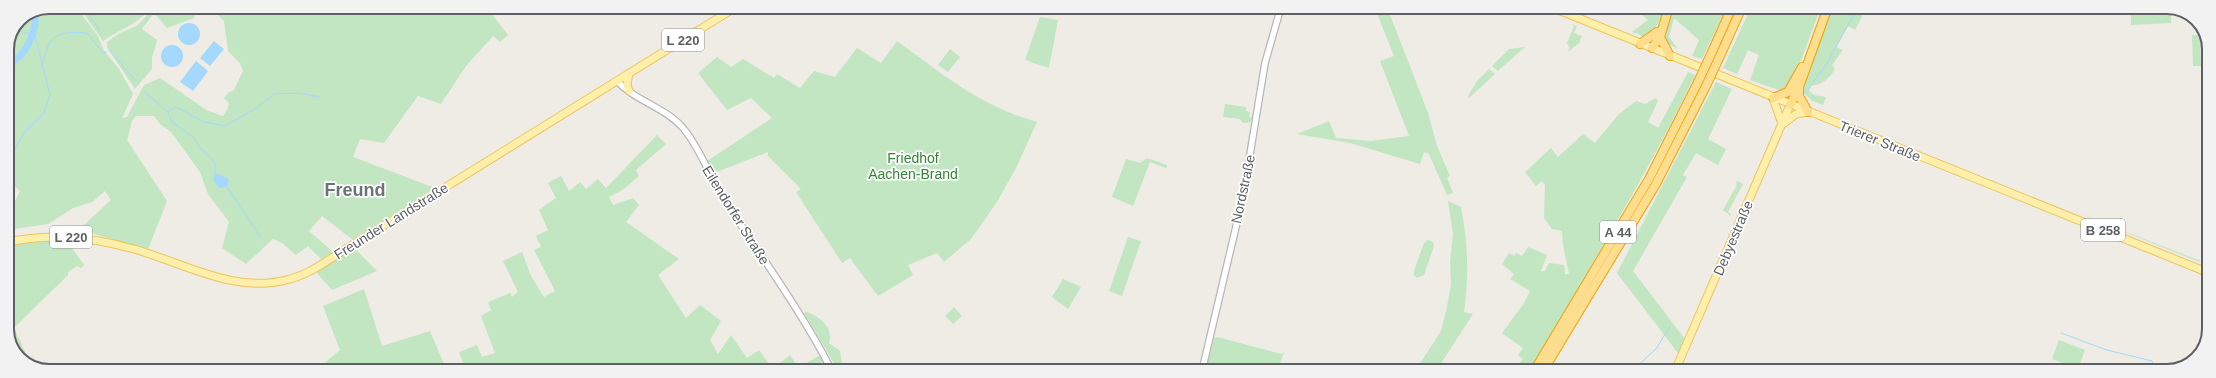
<svg xmlns="http://www.w3.org/2000/svg" width="2216" height="378" font-family="Helvetica,sans-serif">
<style>
.green{fill:#c1e6c1}
.water{fill:#a5d8fe}
.lines{fill:none;stroke-linecap:round;stroke-linejoin:round}
.stream{stroke:#a5d8fe;stroke-width:1}
.river{stroke:#a5d8fe;stroke-width:7}
.minor-casing{stroke:#b5b7bb;stroke-width:8}
.major-casing{stroke:#f0c45c;stroke-width:9}
.highway-casing{stroke:#f0a203;stroke-width:10}
.minor{stroke:#fff;stroke-width:5.5}
.major{stroke:#feefaa;stroke-width:7}
.highway{stroke:#fcde8e;stroke-width:8}
.highway-bridge-casing{stroke:#f0a203;stroke-width:10;stroke-linecap:butt}
.highway-bridge{stroke:#fcde8e;stroke-width:8}
.labels{text-anchor:middle;stroke-width:3.5;stroke-linejoin:round;paint-order:stroke}
.shield{fill:#fff;stroke:#8d9093;stroke-width:1}
.shield-label{font-size:13px;font-weight:bold;fill:#5c6065}
.street-label{font-size:14px;fill:#5c6065;stroke:#fff}
.park-label{font-size:14px;fill:#358338;stroke:#fff}
.district-label{font-size:18px;font-weight:bold;fill:#6d7277;stroke:#fff}
.rim{fill:none;stroke:#5c6065;stroke-width:2}
</style>
<rect width="100%" height="100%" fill="#eeece4"/>
<path class="green" d="M49,7h27l22,29 5,13 16,20 14,25 -11,24 5,-1 17,-32 16,-7 48,33 15,5 4,-6 2,-7 -5,-5 5,-6 5,-2 9,-19 -3,-8 -12,-12 -4,-30 -14,-14h276l22,28 -8,7 -7,-6 -27,30 -25,38 -23,-8 -34,47 -24,-4 -7,18 82,31 -82,52 -31,-24 -13,15 24,21 -12,7 -13,-13 -12,9 -14,-12 -9,-4 -27,25 -24,-16 7,-26 -21,-28 -8,-22 -29,-40 -11,-8 -6,-8h-18l-4,5 -5,19 40,61 -19,48 -51,-14 -15,-8 29,-27 -6,-9 -13,11 -19,6 -25,16 -41,6v-13l13,-26 -13,-11v-131l12,-30z
M79,7h72c-12,17 -31,22 -48,34z
M155,7h44l-5,11 -27,10 -13,-15 -12,16 15,11 -5,18v11l-17,20 -28,-42v-5l13,-9 18,-8z
M1148,7h25l-2,8 -24,-4z
M1387,7l41,106 9,33 13,30 -3,2 6,15 -6,2 -18,-41 -5,-2 -4,12 -70,-21 -53,-9 32,-13 7,17 35,3 38,-5 -29,-75 14,-5 -19,-48z
M1634,7h32l-13,26 -8,4 -13,-5 16,-12z
M1673,7h54l-25,52 -10,-3 7,-16 -25,-22 -5,19 9,12 -13,-7 -3,-6z
M1751,7h70l-19,51 -17,34 -35,-12 9,-25 -11,-5 -11,24 -14,-6z
M1830,7h37l-12,23 -7,-4 -12,21 7,3 -11,15 3,4c-6,10 -12,15 -24,17l-2,5 5,4 12,2 -3,8 -11,-4 -10,-10z
M2131,7h40v16l-40,2z
M1040,17l18,3 -9,48 -24,-8z
M1571,24l6,2 -3,7 8,3 -3,7 -10,8 -1,-1 2,-2 -3,-5 7,-17z
M2192,35h8l1,31h-8z
M897,41c47,34 83,65 140,81l-21,46 -19,34 -26,37 -27,23 -7,-9 -29,12 5,10 -35,21 -28,-38 -8,5 -46,-71 5,-3 -33,-33v-4l-54,21 -7,-12 65,-43 -21,-20 -24,12 -29,-37 19,-16 14,10 12,-8 31,19 3,-4 23,14 14,-17 21,6 22,-29 24,15z
M1525,47l-27,24 -6,-5 17,-17z
M950,49l10,8 -12,15 -10,-7z
M1489,69l6,5 -26,24 -1,-2 10,-16z
M1688,72l7,3c-47,99 -106,193 -161,288l-6,8h-14l9,-12 -5,-4 5,-7 -21,-15 22,-30 6,-12 -20,-12 4,-5 -12,-10 7,-11 5,3 2,-3 6,3 6,-9 19,8 -6,16h4l4,-8 15,2 1,9h4l-6,-29 -1,-14 -10,-2 -8,-11 1,-33 -3,-4 -6,5 -11,-14 26,-24 7,9 25,-23 12,9 24,-29 17,-13 9,3 11,-6 2,3 -10,21 10,6z
M1716,82l16,7 -24,50 18,10 -8,16 -22,-12 -13,22 4,2 -54,94 52,68 -7,14 -61,-80z
M1225,104l21,3v4l4,1 -1,6 3,-1 -1,5 -8,1 -3,-4 -17,-2z
M657,135l9,9 -30,26 3,6 -15,13 -15,8 4,8 20,-7 6,7 -13,17 53,37 -21,16 28,43 14,-13 21,16 -11,19 8,14 13,-19 16,23 12,-8 14,19 17,-14 8,13 22,-13 3,7 -12,9h-345l-7,-19 18,-7 5,12 13,-4 -14,-37 10,-6 -3,-8 22,-9 2,4 6,-5 -15,-31 19,-9 9,24 13,21 11,-6 -21,-41 7,-3 -5,-11 12,-6 -9,-20 17,-12 -8,-15 13,-7 8,15 11,-9 6,7 12,-10 8,9z
M1147,158l20,7 -1,3 -16,-6 -17,44 -21,-9 14,-38 14,4z
M1737,181l6,3 -15,28 3,2 -2,3v-3l-8,-5 2,1 14,-25 -1,-1z
M1448,201l13,6c7,36 8,68 3,105l9,2 -37,57h-21l26,-40 6,-24 4,-23 -1,-22 3,-28z
M2067,209l134,52 -1,1 -3,-1z
M1128,237l13,4 -19,55 -13,-5z
M60,240l1,5 8,-1 15,21 -3,3 -4,-2 -9,6v3l-54,53 15,32 -1,3 -9,-4 -12,-25v-88l12,-3z
M1428,240l5,2 1,4 -10,29 -7,3 -3,-3v-4l10,-28z
M354,248l23,23 -45,19 -16,-18z
M1063,279l18,8 -13,22 -16,-12z
M364,289l18,57 48,-15 17,40h-132l25,-21 -17,-44z
M954,307l8,9 -9,8 -8,-8z
M807,312c13,5 27,16 22,31l11,8 3,20 -5,-1 -34,-57z
M1217,337l64,17 3,-2 -7,19h-71l8,-33z
M2059,340l26,10 -7,19 -26,-10z"/>
<path class="water" d="M178 34a11 11 0 1 1 22 0a11 11 0 1 1-22 0Z
M214,41l10,8 -14,17 -10,-8z
M161 56a11 11 0 1 1 22 0a11 11 0 1 1-22 0Z
M196,61l12,10 -15,20 -13,-9z
M215,173l11,4 3,4 -2,6 -8,1 -6,-8z"/>
<g class="lines">
<path class="stream" d="M83,7l17,24
M15,30l12,3 3,3
M109,50l27,31
M42,65c3,-6 4,-15 7,-21 6,-13 26,-12 38,-11l16,20 3,-1
M1808,89l18,-24 32,-58
M145,92l23,20 4,10 22,16 7,11 14,13v11
M168,112l8,-5 28,15 21,4 33,-19 16,-13 25,-1 20,4
M7,155l7,-4 10,-18 20,-20 6,-18 -16,-64
M227,187l34,51
M2061,333l46,17 45,11 5,10
M1632,371l24,-22 14,-23"/>
<path class="river" d="M7,64c19,-6 30,-33 28,-51"/>
<defs>
<path id="minor" d="M617,81c18,20 48,26 66,47 17,20 26,47 39,68 37,58 79,114 110,175
M1202,371l41,-174 22,-134 16,-56"/>
<path id="major" d="M1551,7l658,266
M629,73l-2,12 2,6
M1773,98l9,26
M1783,124l13,-10 10,-2
M7,242c43,-9 85,-5 127,7 50,14 102,46 156,30 23,-6 43,-23 64,-35l382,-237
M1675,371l115,-266"/>
<path id="highway" d="M1660,37l10,19
M1640,44l17,-12
M1652,48l8,-11 9,-30
M1712,52l20,-45
M1720,56l22,-49
M1799,87v9l9,16
M1773,98l15,-6 14,-25
M1790,105l9,-18 29,-80
M1534,371l115,-192 49,-97
M1543,371l113,-187 50,-98"/>
</defs>
<use href="#minor" class="minor-casing"/>
<use href="#major" class="major-casing"/>
<use href="#highway" class="highway-casing"/>
<use href="#minor" class="minor"/>
<use href="#major" class="major"/>
<use href="#highway" class="highway"/>
<defs>
<path id="highway-bridge" d="M1698,82l14,-30
M1706,86l14,-30"/>
</defs>
<use href="#highway-bridge" class="highway-bridge-casing"/>
<use href="#highway-bridge" class="highway-bridge"/>
</g>
<g class="labels">
<g class="shield">
<rect x="662" y="29" width="42" height="22" rx="3"/>
<rect x="2081" y="219" width="44" height="22" rx="3"/>
<rect x="1600" y="221" width="36" height="22" rx="3"/>
<rect x="50" y="226" width="42" height="22" rx="3"/>
</g>
<g class="shield-label">
<text x="683" y="45">L 220</text>
<text x="2103" y="235">B 258</text>
<text x="1618" y="237">A 44</text>
<text x="71" y="242">L 220</text>
</g>
<g class="street-label">
<text transform="translate(1880 141) rotate(22)" y="5">Trierer Straße</text>
<text transform="translate(1243 189) rotate(-78)" y="5">Nordstraße</text>
<text transform="translate(736 215) rotate(58)" y="5">Eilendorfer Straße</text>
<text transform="translate(391 221) rotate(-32)" y="5">Freunder Landstraße</text>
<text transform="translate(1733 238) rotate(-67)" y="5">Debyestraße</text>
</g>
<g class="park-label">
<text x="913" y="163">Friedhof<tspan x="913" dy="16">Aachen-Brand</tspan></text>
</g>
<g class="district-label">
<text x="355" y="196">Freund</text>
</g>
</g>
<path d="M0 0H2216V378H0ZM49 14H2167A35 35 0 0 1 2202 49V329A35 35 0 0 1 2167 364H49A35 35 0 0 1 14 329V49A35 35 0 0 1 49 14Z" fill="#f2f2f3" fill-rule="evenodd"/>
<path class="rim" d="M49 14H2167A35 35 0 0 1 2202 49V329A35 35 0 0 1 2167 364H49A35 35 0 0 1 14 329V49A35 35 0 0 1 49 14Z"/>
</svg>
